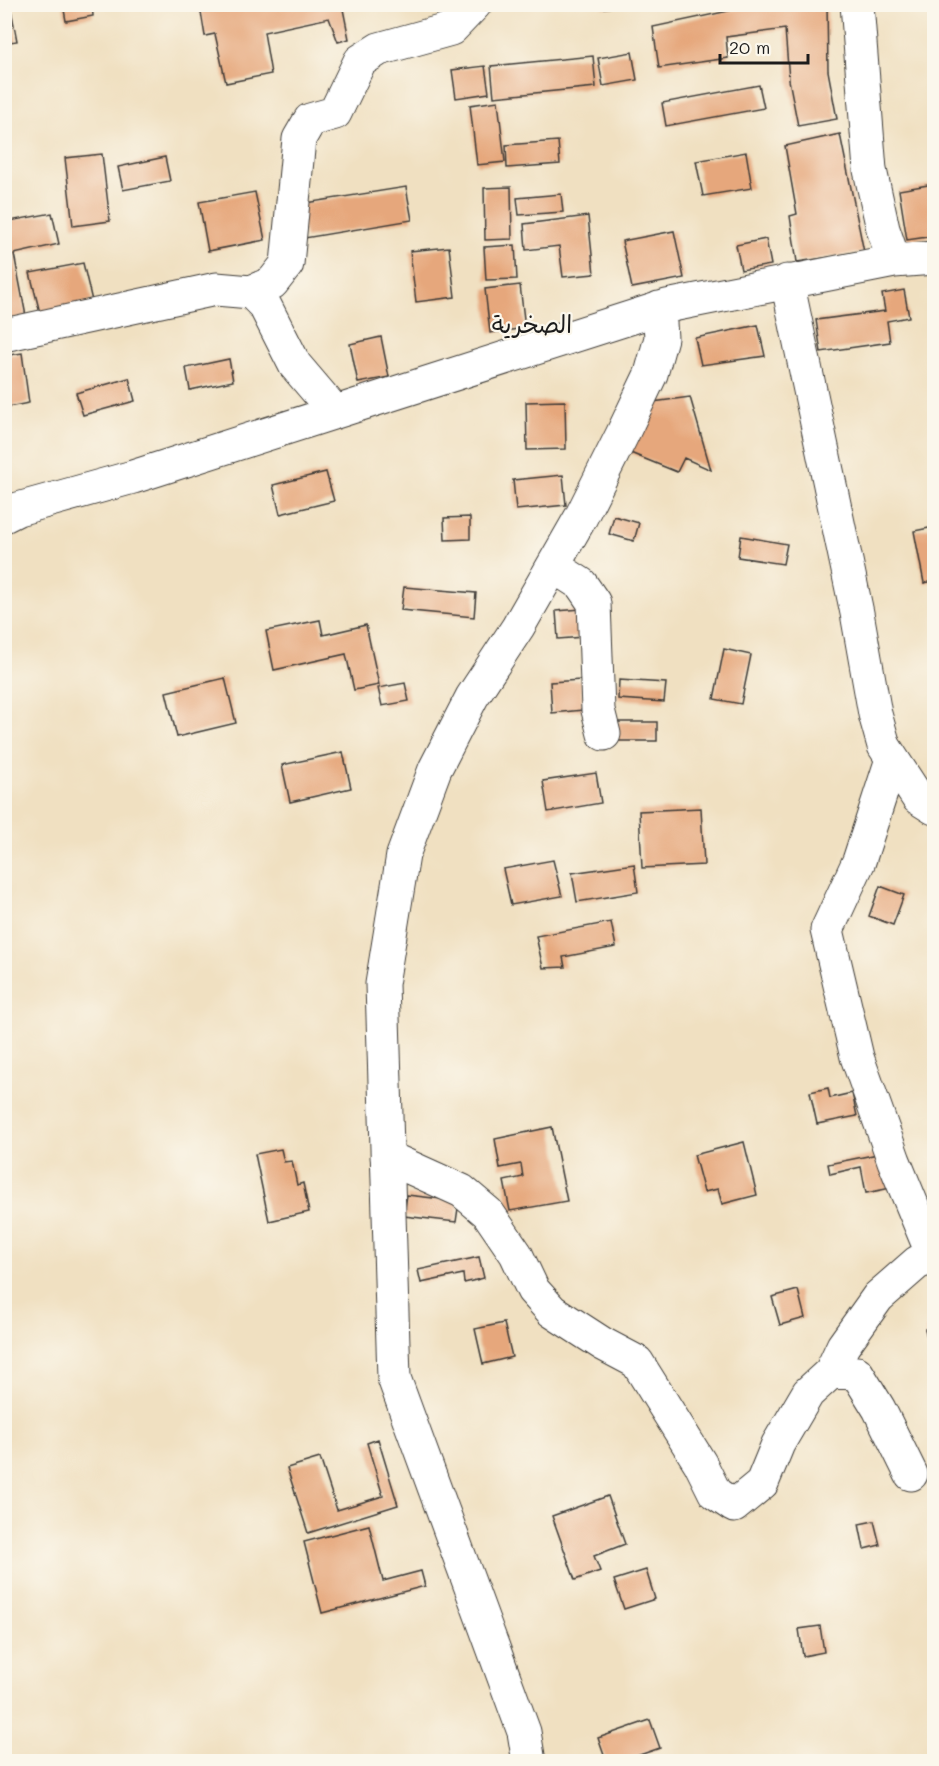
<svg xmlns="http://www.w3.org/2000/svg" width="939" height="1766" font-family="Mali,'Playpen Sans Arabic',sans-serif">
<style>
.building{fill:#e6a77b}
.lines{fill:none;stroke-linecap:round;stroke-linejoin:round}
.street-casing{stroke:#3c3935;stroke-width:35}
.street{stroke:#fff;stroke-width:33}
.labels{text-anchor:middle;stroke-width:4.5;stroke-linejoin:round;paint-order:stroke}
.quarter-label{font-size:24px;fill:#1c1c1c;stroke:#fbf7ec}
</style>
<rect width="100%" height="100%" fill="#fbf7ec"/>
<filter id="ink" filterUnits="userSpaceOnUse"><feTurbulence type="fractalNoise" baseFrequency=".0167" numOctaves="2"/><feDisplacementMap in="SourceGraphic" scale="12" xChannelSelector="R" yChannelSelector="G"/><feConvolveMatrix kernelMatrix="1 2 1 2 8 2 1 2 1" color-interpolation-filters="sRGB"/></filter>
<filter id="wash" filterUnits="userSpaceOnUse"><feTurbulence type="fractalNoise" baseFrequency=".008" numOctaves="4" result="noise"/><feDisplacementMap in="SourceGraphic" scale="24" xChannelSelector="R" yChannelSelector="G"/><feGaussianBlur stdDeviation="1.35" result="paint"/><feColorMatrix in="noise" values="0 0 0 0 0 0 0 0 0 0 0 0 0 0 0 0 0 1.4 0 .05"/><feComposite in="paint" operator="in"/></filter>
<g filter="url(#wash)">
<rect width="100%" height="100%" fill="#f0e0c1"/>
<g id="blocks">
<path class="building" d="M4,4h6l7,37 -13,2z
M63,4h29l1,12 -27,5z
M209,4h133l7,35 -11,3 -9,-24 -65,14 7,42 -45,9 -11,-49 -10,2 -5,-30z
M603,4h23v2l-23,2z
M737,4h90l1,67 9,48 -39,7 -9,-46 -4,-51 -59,8 2,21 -69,10 -6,-41 85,-18z
M632,52l5,28 -34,6 -5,-28z
M593,56l3,31 -102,10 -3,-31z
M485,66l4,27 -33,5 -4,-28z
M759,85l5,23 -98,18 -4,-23z
M498,101l7,61 -28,3 -7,-60z
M840,134l24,118 -67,10 -7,-46 7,-2 -12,-68z
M558,141l2,23 -53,4 -1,-23z
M746,152l6,36 -49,8 -7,-35z
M102,154l8,67 -37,5 -8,-68z
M165,157l5,24 -47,9 -5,-23z
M934,184v52l-27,4 -8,-50z
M406,187l6,33 -107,18 -6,-34z
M511,187l1,52 -27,1 -1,-52z
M255,192l10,48 -57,11 -9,-49z
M561,194l2,18 -44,3 -2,-17z
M52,213l7,31 -45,10 12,62 -22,5v-99z
M588,216l6,58 -31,3 -4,-31 -33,4 -2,-26z
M674,231l10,47 -52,10 -10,-47z
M766,239l5,26 -30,5 -5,-25z
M515,245l2,34 -31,1 -2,-33z
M449,247l6,50 -39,5 -6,-51z
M83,263l9,38 -52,12 -10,-40z
M520,285l5,43 -35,5 -5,-44z
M904,290l5,27 -22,4 3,21 -69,10 -5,-32 69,-9 -3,-17z
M758,325l7,31 -64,9 -6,-27z
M381,337l8,40 -31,6 -8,-39z
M22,353l7,50 -21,4v-6l-4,1v-46z
M229,359l4,22 -43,9 -4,-22z
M129,378l6,23 -52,14 -7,-22z
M690,397l21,73 -27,-12 -7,14 -49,-20 25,-50z
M565,401l1,48 -39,1 -1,-48z
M326,472l8,29 -54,13 -7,-29z
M563,475l3,30 -50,5 -3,-30z
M614,516l25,7 -5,18 -25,-7z
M470,517v22l-25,1 -1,-22z
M934,527v54l-10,2 -10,-52z
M741,536l46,8 -4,20 -45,-7z
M404,587l72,6 -2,24 -73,-7z
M582,609l2,28 -26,2 -2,-28z
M320,620l3,15 43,-10 13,60 -25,5 -8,-36 -72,16 -8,-39z
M724,649l27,6 -10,49 -27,-5z
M225,678l11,45 -59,14 -11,-45z
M581,680l2,30 -31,3 -2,-31z
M619,680l47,3 -2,19 -46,-3z
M405,683l4,18 -27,5 -4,-18z
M617,722h40v19h-40z
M343,752l8,36 -61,14 -8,-37z
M596,773l5,30 -53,9 -5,-31z
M701,808l3,57 -62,3 -3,-57z
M553,860l9,36 -51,9 -8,-36z
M634,864l4,28 -61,10 -5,-29z
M880,886l24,9 -11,30 -24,-9z
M611,922l5,25 -53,10 2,10 -22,1 -7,-32z
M828,1088l2,10 22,-5 5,23 -40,8 -7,-32z
M552,1127l15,74 -57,10 -6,-30 19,-4 -2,-13 -21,4 -5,-29z
M744,1142l13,53 -35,9 -4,-15 -14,3 -10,-37z
M281,1149l3,13 8,-1 5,24 6,-2 6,29 -40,9 -14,-67z
M883,1153l8,35 -25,5 -5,-26 -31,7 -2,-10z
M407,1195l52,6 -3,21 -52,-6z
M479,1257l5,21 -20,5 -1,-9 -42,9 -3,-13z
M798,1290l7,28 -25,7 -8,-28z
M504,1323l8,34 -29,7 -8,-35z
M934,1326v31h-2l-7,-28z
M378,1439l20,66 -90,28 -21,-65 33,-10 17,52 46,-14 -16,-53z
M608,1496l17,48 -31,12 6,15 -25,9 -23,-64z
M874,1521l6,24 -16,4 -5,-25z
M369,1525l14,56 38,-10 4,15 -103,27 -18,-71z
M646,1570l9,29 -31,10 -10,-29z
M820,1626l4,26 -21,4 -4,-27z
M650,1720l10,28 -38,13h-16l-8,-23z"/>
</g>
</g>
<g filter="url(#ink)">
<use href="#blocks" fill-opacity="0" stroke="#3c3935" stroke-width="1.5"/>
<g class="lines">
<defs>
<path id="street" d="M857,4l13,166 13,59 11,32 40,-3
M787,281l70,332 18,101 9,32 34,52 16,10
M251,292l21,-9 15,-19 12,-125 11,-19 25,-7 25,-52 19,-12 72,-20 24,-25
M4,335l212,-46 35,3 14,14 30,59 40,47
M4,516l14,-7 115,-32 534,-171 227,-45
M553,566l28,18 13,19 4,107 6,24
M892,759l-33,102 -32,69 30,127 37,104 40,97
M387,1157l75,34 26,22 28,41 17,36 19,21 51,33 34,18 63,101 15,30 19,13 28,-23 16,-39 30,-51 23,-21 26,1 22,36 32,65
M831,1372l12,-26 35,-49 40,-35 16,-4
M529,1762l-5,-30 -130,-354 -12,-394 21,-129 32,-86 37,-72 46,-70 63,-110 41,-82 29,-61 10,-36 -2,-30"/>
</defs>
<use href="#street" class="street-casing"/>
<use href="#street" class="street"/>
</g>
</g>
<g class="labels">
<g class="quarter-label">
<text x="532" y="333">الصخرية</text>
</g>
</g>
<rect width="939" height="1766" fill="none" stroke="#fbf7ec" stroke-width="24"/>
<path d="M720 54v9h88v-9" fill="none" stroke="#1c1c1c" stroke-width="3"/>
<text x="729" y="54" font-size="18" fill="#1c1c1c" stroke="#fbf7ec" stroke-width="4.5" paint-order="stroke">20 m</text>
</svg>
